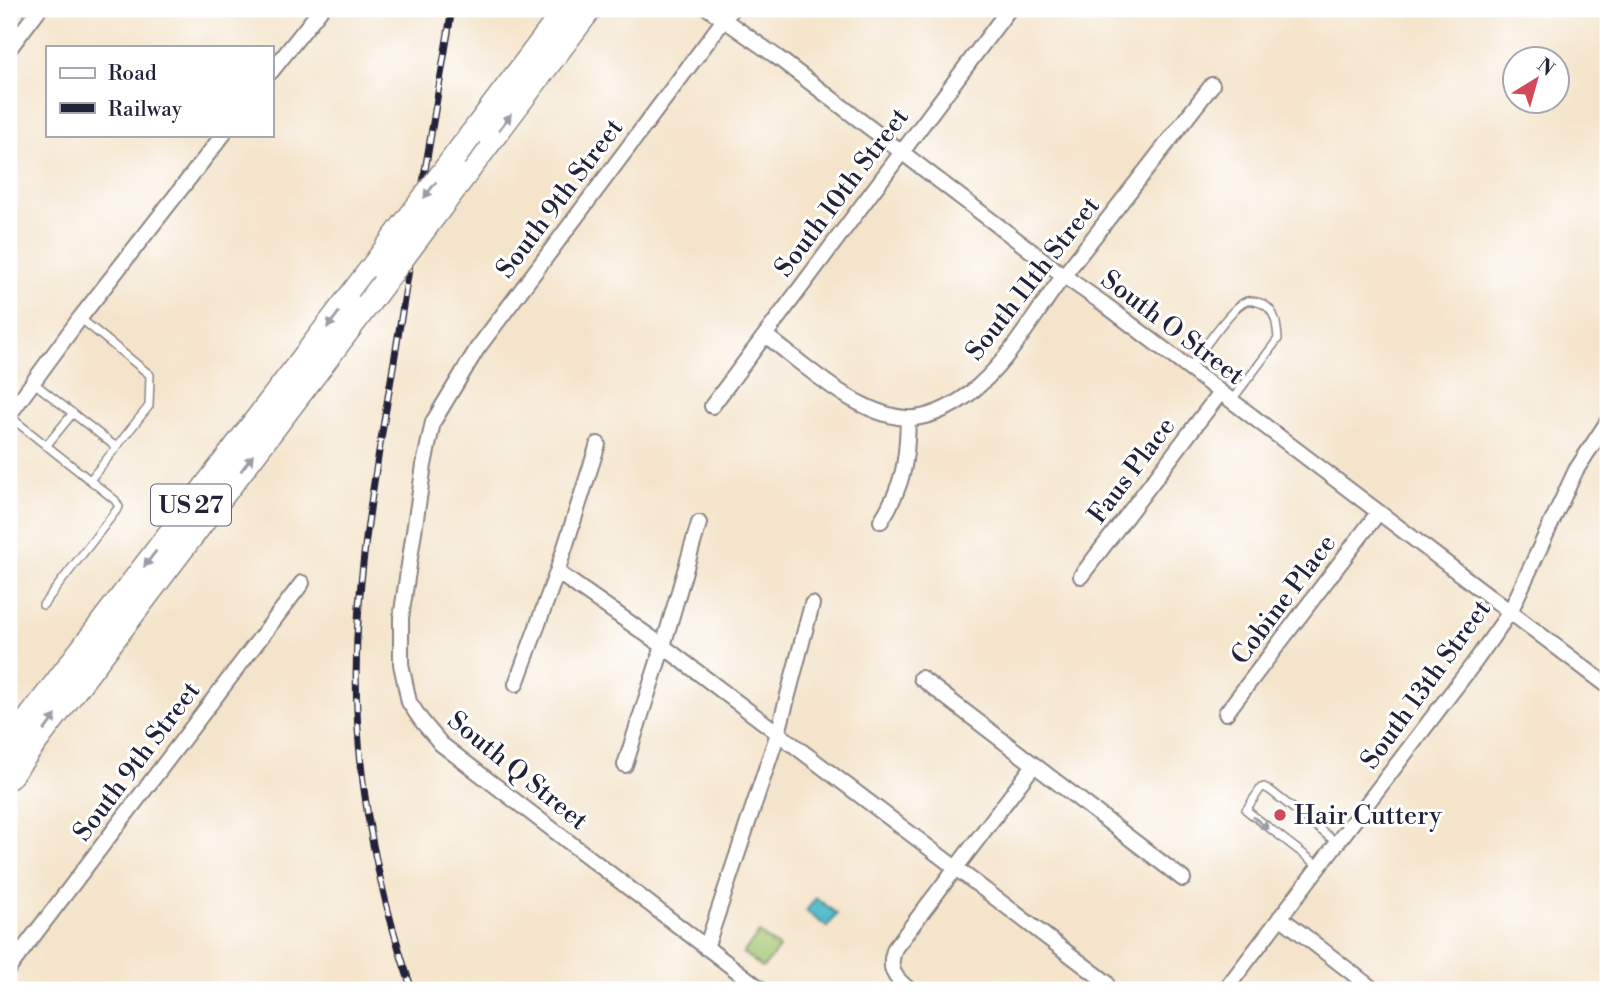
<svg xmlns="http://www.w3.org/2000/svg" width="1617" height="999" font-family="'Libre Bodoni',serif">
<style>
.green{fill:#a0c46e;stroke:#617354;stroke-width:2}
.water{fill:#50bccb;stroke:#396f83;stroke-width:2}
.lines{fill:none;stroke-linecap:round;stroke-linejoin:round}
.service-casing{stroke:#8b8383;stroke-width:10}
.minor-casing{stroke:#8b8383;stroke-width:18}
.trunk-casing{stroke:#8b8383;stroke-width:26}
.service{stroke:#fff;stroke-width:7}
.minor{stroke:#fff;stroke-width:14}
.trunk{stroke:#fff;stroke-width:23}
.rail-casing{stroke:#22223b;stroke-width:7}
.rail{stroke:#fff;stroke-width:4.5;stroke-dasharray:13;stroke-linecap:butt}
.trunk-bridge-casing{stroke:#8b8383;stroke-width:26;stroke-linecap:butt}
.trunk-bridge{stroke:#fff;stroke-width:23}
.oneway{fill:#9c9ca7}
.poi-dot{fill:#d1495b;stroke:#fff;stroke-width:2.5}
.labels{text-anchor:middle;stroke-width:6;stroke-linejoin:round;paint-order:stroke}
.shield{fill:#fff;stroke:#646476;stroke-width:2}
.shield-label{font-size:24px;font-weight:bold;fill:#22223b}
.street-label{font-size:26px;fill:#22223b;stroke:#fff}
.poi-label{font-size:26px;fill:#22223b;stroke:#fff;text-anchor:start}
</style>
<rect width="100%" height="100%" fill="#fff"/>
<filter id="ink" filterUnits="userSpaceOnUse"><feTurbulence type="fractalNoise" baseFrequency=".0143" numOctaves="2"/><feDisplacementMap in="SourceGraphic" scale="14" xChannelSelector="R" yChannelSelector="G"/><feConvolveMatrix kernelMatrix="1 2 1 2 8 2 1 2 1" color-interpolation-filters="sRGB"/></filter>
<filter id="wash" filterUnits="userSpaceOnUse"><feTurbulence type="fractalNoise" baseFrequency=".00686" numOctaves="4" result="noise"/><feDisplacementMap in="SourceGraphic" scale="28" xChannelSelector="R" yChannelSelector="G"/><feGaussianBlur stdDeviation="1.57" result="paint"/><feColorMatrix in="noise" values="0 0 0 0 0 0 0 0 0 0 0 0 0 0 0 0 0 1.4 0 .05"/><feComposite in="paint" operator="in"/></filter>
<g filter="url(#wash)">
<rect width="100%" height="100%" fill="#f4e4cb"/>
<path class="green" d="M759,933l20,15 -16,20 -20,-15z"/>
<path class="water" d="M816,898l21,16 -10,13 -21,-16z"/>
</g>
<g filter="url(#ink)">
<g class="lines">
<defs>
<path id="service" d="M80,318l70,57 -1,31 -59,74
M1189,368c12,-15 42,-62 58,-67 6,-1 11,1 16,3 13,7 14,22 15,35l-46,61
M34,383l82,64
M9,416l106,84 4,7 -76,98
M46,446l27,-33
M1319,866l-73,-56 15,-22 3,-1 7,4 66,52"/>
<path id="minor" d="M709,9l68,48 287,219 40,28 504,382
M732,9l-255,340 -44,73 -9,43 -23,153v46l8,38 12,18 20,24 321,246
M9,49l30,-40
M271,72l50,-63
M765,335c39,29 89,78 140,83 21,2 47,-11 64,-24 40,-31 65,-80 96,-120 49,-63 98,-125 147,-189
M712,406l297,-397
M9,415l71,-97 143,-183
M881,521c23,-37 26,-60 27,-103
M557,572l106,74 443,336
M1081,576l139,-183
M921,678l262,201
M516,684l41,-112 41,-128
M1226,713l152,-200
M625,765l38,-119 36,-123
M1280,917l94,73
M706,948l72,-215 34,-129
M9,968l293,-385
M910,990c-16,-12 -23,-22 -15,-42l139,-183
M1225,990l249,-327 36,-51 66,-142 32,-49"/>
<path id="trunk" d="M471,135l95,-126
M464,176l126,-167
M9,745l365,-480
M9,777l359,-473"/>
</defs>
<use href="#service" class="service-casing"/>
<use href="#minor" class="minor-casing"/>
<use href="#trunk" class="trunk-casing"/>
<use href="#service" class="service"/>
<use href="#minor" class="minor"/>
<use href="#trunk" class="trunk"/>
<defs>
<path id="rail" d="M412,990c-42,-123 -64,-254 -53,-385 7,-88 24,-175 38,-262 18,-111 36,-223 55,-334"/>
</defs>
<use href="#rail" class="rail-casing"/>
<use href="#rail" class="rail"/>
<defs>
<path id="trunk-bridge" d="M374,265l97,-130
M368,304l96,-128"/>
</defs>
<use href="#trunk-bridge" class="trunk-bridge-casing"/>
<use href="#trunk-bridge" class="trunk-bridge"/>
</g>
<defs><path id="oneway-solid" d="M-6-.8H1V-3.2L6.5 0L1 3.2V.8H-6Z" transform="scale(1.75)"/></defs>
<g class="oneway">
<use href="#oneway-solid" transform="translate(505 122) rotate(-53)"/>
<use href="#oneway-solid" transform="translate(430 190) rotate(127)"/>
<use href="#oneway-solid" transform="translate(333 320) rotate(127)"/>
<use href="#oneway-solid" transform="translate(247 463) rotate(-53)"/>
<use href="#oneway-solid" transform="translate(150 559) rotate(127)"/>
<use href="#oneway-solid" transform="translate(50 723) rotate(-53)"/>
<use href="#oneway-solid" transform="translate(1261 823) rotate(38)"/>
</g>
</g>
<circle class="poi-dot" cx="1280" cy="815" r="7"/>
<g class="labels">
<rect class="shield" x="151" y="484.5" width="80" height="41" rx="5"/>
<g class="shield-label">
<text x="191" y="513">US 27</text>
</g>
<g class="street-label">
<text transform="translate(841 192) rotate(-53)" y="9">South 10th Street</text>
<text transform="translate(559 198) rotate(-53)" y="9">South 9th Street</text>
<text transform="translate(1032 278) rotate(-52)" y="9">South 11th Street</text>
<text transform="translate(1173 327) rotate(37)" y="9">South O Street</text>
<text transform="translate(1131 470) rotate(-53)" y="9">Faus Place</text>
<text transform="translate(1283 599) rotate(-53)" y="9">Cobine Place</text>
<text transform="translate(1425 684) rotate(-54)" y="9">South 13th Street</text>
<text transform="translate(136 761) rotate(-53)" y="9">South 9th Street</text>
<text transform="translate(518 770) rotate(39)" y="9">South Q Street</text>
</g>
<g class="poi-label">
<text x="1294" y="824">Hair Cuttery</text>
</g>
</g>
<rect width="1617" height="999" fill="none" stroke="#fff" stroke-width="35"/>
<rect x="46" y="46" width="228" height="91" fill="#ffffff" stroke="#a7a7b1" stroke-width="2"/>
<rect x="60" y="68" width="35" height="10" fill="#ffffff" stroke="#a7a7b1" stroke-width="2"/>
<text x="108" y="80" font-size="21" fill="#22223b">Road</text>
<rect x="60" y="103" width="35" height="10" fill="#22223b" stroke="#a7a7b1" stroke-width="2"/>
<text x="108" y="116" font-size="21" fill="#22223b">Railway</text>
<g transform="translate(1536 80) rotate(37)"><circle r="33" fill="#ffffff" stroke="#a7a7b1" stroke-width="2"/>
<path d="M0-5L12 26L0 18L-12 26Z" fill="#d1495b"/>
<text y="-10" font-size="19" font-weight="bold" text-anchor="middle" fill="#22223b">N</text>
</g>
</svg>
